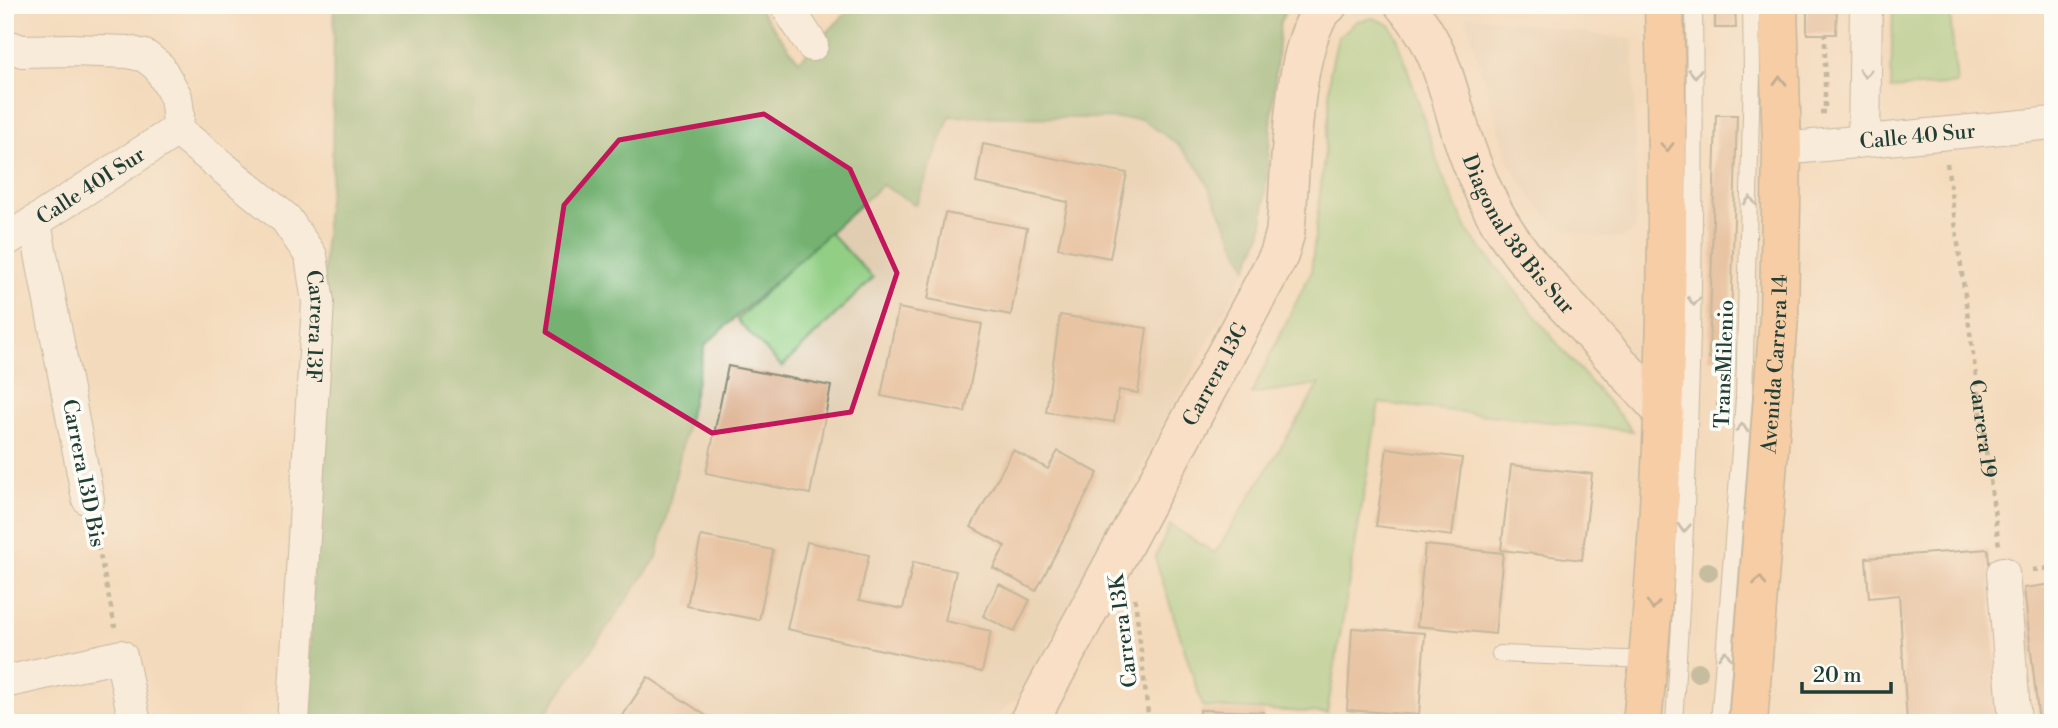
<svg xmlns="http://www.w3.org/2000/svg" width="2058" height="728" font-family="'Libre Bodoni',serif">
<style>
.built{fill:#e1ceb2}
.green{fill:#92cf84;stroke:#58865c;stroke-width:2}
.forest{fill:#75b272;stroke:#4a7853;stroke-width:2}
.building{fill:#d9a885}
.lines{fill:none;stroke-linecap:round;stroke-linejoin:round}
.lane-casing{stroke:#8a8c78;stroke-width:18}
.street-casing{stroke:#8a8c78;stroke-width:34}
.secondary-casing{stroke:#8a8c78;stroke-width:41}
.primary-casing{stroke:#8a8c78;stroke-width:41}
.path{stroke:#8a8c78;stroke-width:4.5;stroke-dasharray:5 5;stroke-linecap:butt}
.lane{stroke:#fff;stroke-width:16}
.street{stroke:#fff;stroke-width:32}
.secondary{stroke:#fde4d1;stroke-width:38}
.primary{stroke:#fabc8b;stroke-width:38}
.tree{fill:#8f987c}
.oneway{stroke:#8f9e9a}
.oneway2{stroke:#82765b}
.marked{fill:none;stroke:#c2185b;stroke-width:5;stroke-linejoin:round}
.labels{text-anchor:middle;stroke-width:7;stroke-linejoin:round;paint-order:stroke}
.street-label{font-size:21px;fill:#1f3d34;stroke:#fdfcf7}
</style>
<rect width="100%" height="100%" fill="#fdfcf7"/>
<filter id="ink" filterUnits="userSpaceOnUse"><feTurbulence type="fractalNoise" baseFrequency=".0143" numOctaves="2"/><feDisplacementMap in="SourceGraphic" scale="14" xChannelSelector="R" yChannelSelector="G"/><feConvolveMatrix kernelMatrix="1 2 1 2 8 2 1 2 1" color-interpolation-filters="sRGB"/></filter>
<filter id="wash" filterUnits="userSpaceOnUse"><feTurbulence type="fractalNoise" baseFrequency=".00686" numOctaves="4" result="noise"/><feDisplacementMap in="SourceGraphic" scale="28" xChannelSelector="R" yChannelSelector="G"/><feGaussianBlur stdDeviation="1.57" result="paint"/><feColorMatrix in="noise" values="0 0 0 0 0 0 0 0 0 0 0 0 0 0 0 0 0 1.4 0 .05"/><feComposite in="paint" operator="in"/></filter>
<g filter="url(#wash)">
<rect width="100%" height="100%" fill="#f4dabc"/>
<path class="built" d="M1465,15l169,25 2,191 -14,7h-21l-44,-11 -25,-28 -23,-36z
M950,116l191,3 35,24 24,26 47,99 -226,427 -34,28h-448l118,-166 48,-212 177,-160 34,20z"/>
<path class="green" d="M1893,5h56l8,79 -66,5z
M1373,18l17,7 8,15 44,135 27,58 92,115 72,83 -254,-28 -52,310 -124,-6 -48,-149 15,-33 45,28 105,-169 -69,10 60,-122 18,-158 1,-42 8,-35 19,-16z
M828,231l45,47 -91,89 -45,-47z"/>
<path class="forest" d="M334,5h422l43,56 55,-56h435l-9,17 -18,210 -15,36 -47,-99 -24,-26 -35,-24 -191,-3 -34,89 -34,-20 -177,160 -48,212 -118,166h-232l19,-510 6,-39z"/>
<g id="blocks">
<path class="building" d="M1715,5h20l1,23h-21z
M1807,5h30l-1,29h-29z
M1716,115h21l-7,244 -21,-1z
M983,144l144,29 -17,85 -52,-10 10,-46 -92,-19z
M945,213l82,15 -16,87 -83,-16z
M898,308l84,16 -17,88 -84,-16z
M1060,315l87,13 -9,65 -19,-3 -5,32 -68,-10z
M728,366l103,20 -21,108 -104,-21z
M1387,448l75,10 -10,78 -76,-10z
M1013,450l35,19 10,-18 40,22 -62,118 -43,-23 12,-22 -34,-19z
M1511,465l81,9 -10,86 -81,-10z
M701,536l72,14 -14,70 -72,-14z
M807,542l62,13 -10,45 44,9 10,-47 43,9 -11,50 46,10 -9,41 -195,-43z
M1425,545l78,8 -8,81 -78,-8z
M1988,549l12,174h-93l-8,-128 -30,3 -3,-40z
M999,584l31,16 -16,32 -31,-16z
M2053,584v139h-14l-15,-135z
M1352,628l73,5 -6,82 -72,-5z
M648,677l66,44 -1,2h-95z
M1200,710l64,2v11h-64z"/>
</g>
</g>
<g filter="url(#ink)">
<use href="#blocks" fill-opacity="0" stroke="#8a8c78" stroke-width="2"/>
<g class="lines">
<defs>
<path id="lane" d="M1500,654l148,6
M1674,723c16,-239 23,-478 20,-718
M1719,723l25,-325 8,-325 -1,-68"/>
<g id="street">
<path d="M786,5l26,40"/>
<path id="s2" d="M5,45l17,6 49,-1 57,2 17,4 14,11 17,30 2,16 -1,17 109,89 25,37 7,46 -25,421"/>
<path d="M1864,141l2,-136"/>
<path id="s3" d="M1782,149l271,-26"/>
<path d="M35,223l53,276"/>
<path id="s4" d="M5,241l172,-111"/>
<path d="M2003,573l12,150"/>
<path d="M5,682l116,-26 14,67"/>
</g>
<g id="secondary">
<path id="s5" d="M1404,5c36,38 43,82 58,131 9,27 19,53 33,78 21,38 51,70 80,101 30,33 60,66 90,99"/>
<path id="s6" d="M1028,723l251,-468 6,-21c6,-49 5,-201 43,-229"/>
</g>
<g id="primary">
<path d="M1642,723c25,-239 29,-478 22,-718"/>
<path id="s7" d="M1748,723l31,-406 3,-168 -4,-144"/>
</g>
</defs>
<use href="#lane" class="lane-casing"/>
<use href="#street" class="street-casing"/>
<use href="#secondary" class="secondary-casing"/>
<use href="#primary" class="primary-casing"/>
<g class="path">
<path d="M1820,112h5v-78"/>
<path id="s1" d="M1947,163l52,383"/>
<path d="M1718,406l1,-19"/>
<path d="M94,526l21,101"/>
<path d="M2033,570l20,-2"/>
<path d="M1135,598l14,125"/>
</g>
<use href="#lane" class="lane"/>
<use href="#street" class="street"/>
<use href="#secondary" class="secondary"/>
<use href="#primary" class="primary"/>
</g>
<g class="tree">
<circle cx="1708" cy="572" r="10"/>
<circle cx="1698" cy="672" r="10"/>
</g>
<defs><path id="oneway-chevron" d="M-2-3.5L2.5 0L-2 3.5" fill="none" stroke-width="1.6" stroke-linecap="round" stroke-linejoin="round" transform="scale(1.75)"/></defs>
<g class="oneway">
<use href="#oneway-chevron" transform="translate(1695 73) rotate(89)"/>
<use href="#oneway-chevron" transform="translate(1865 73) rotate(91)"/>
<use href="#oneway-chevron" transform="translate(1750 201) rotate(-89)"/>
<use href="#oneway-chevron" transform="translate(1694 301) rotate(92)"/>
<use href="#oneway-chevron" transform="translate(1742 428) rotate(-86)"/>
<use href="#oneway-chevron" transform="translate(1684 528) rotate(93)"/>
<use href="#oneway-chevron" transform="translate(1725 655) rotate(-85)"/>
</g>
<g class="oneway2">
<use href="#oneway-chevron" transform="translate(1780 81) rotate(-91)"/>
<use href="#oneway-chevron" transform="translate(1667 147) rotate(90)"/>
<use href="#oneway-chevron" transform="translate(1760 581) rotate(-85)"/>
<use href="#oneway-chevron" transform="translate(1653 605) rotate(95)"/>
</g>
</g>
<path d="M0 0H2058V728H0ZM764,114l86,55 47,104 -46,139 -139,21 -167,-101 19,-127 55,-65z" fill="#f4dabc" fill-opacity=".55" fill-rule="evenodd"/>
<path class="marked" d="M764,114l86,55 47,104 -46,139 -139,21 -167,-101 19,-127 55,-65z"/>
<g class="labels">
<g class="street-label">
<text dy="7" stroke="none"><textPath href="#s3" startOffset="136">Calle 40 Sur</textPath></text>
<text dy="7" stroke="none"><textPath href="#s4" startOffset="102">Calle 40I Sur</textPath></text>
<text dy="7" stroke="none"><textPath href="#s5" startOffset="259">Diagonal 38 Bis Sur</textPath></text>
<text dy="7" stroke="none"><textPath href="#s2" startOffset="483">Carrera 13F</textPath></text>
<text transform="translate(1724 364) rotate(-88)" y="7">TransMilenio</text>
<text dy="7" stroke="none"><textPath href="#s7" startOffset="360">Avenida Carrera 14</textPath></text>
<text dy="7" stroke="none"><textPath href="#s6" startOffset="396">Carrera 13G</textPath></text>
<text dy="7" stroke="none"><textPath href="#s1" startOffset="268">Carrera 19</textPath></text>
<text transform="translate(84 473) rotate(79)" y="7">Carrera 13D Bis</text>
<text transform="translate(1123 631) rotate(-97)" y="7">Carrera 13K</text>
</g>
</g>
<rect width="2058" height="728" fill="none" stroke="#fdfcf7" stroke-width="28"/>
<path d="M1802 682v10h89v-10" fill="none" stroke="#1f3d34" stroke-width="3.5"/>
<text x="1813" y="682" font-size="21" fill="#1f3d34" stroke="#fdfcf7" stroke-width="5" paint-order="stroke">20 m</text>
</svg>
